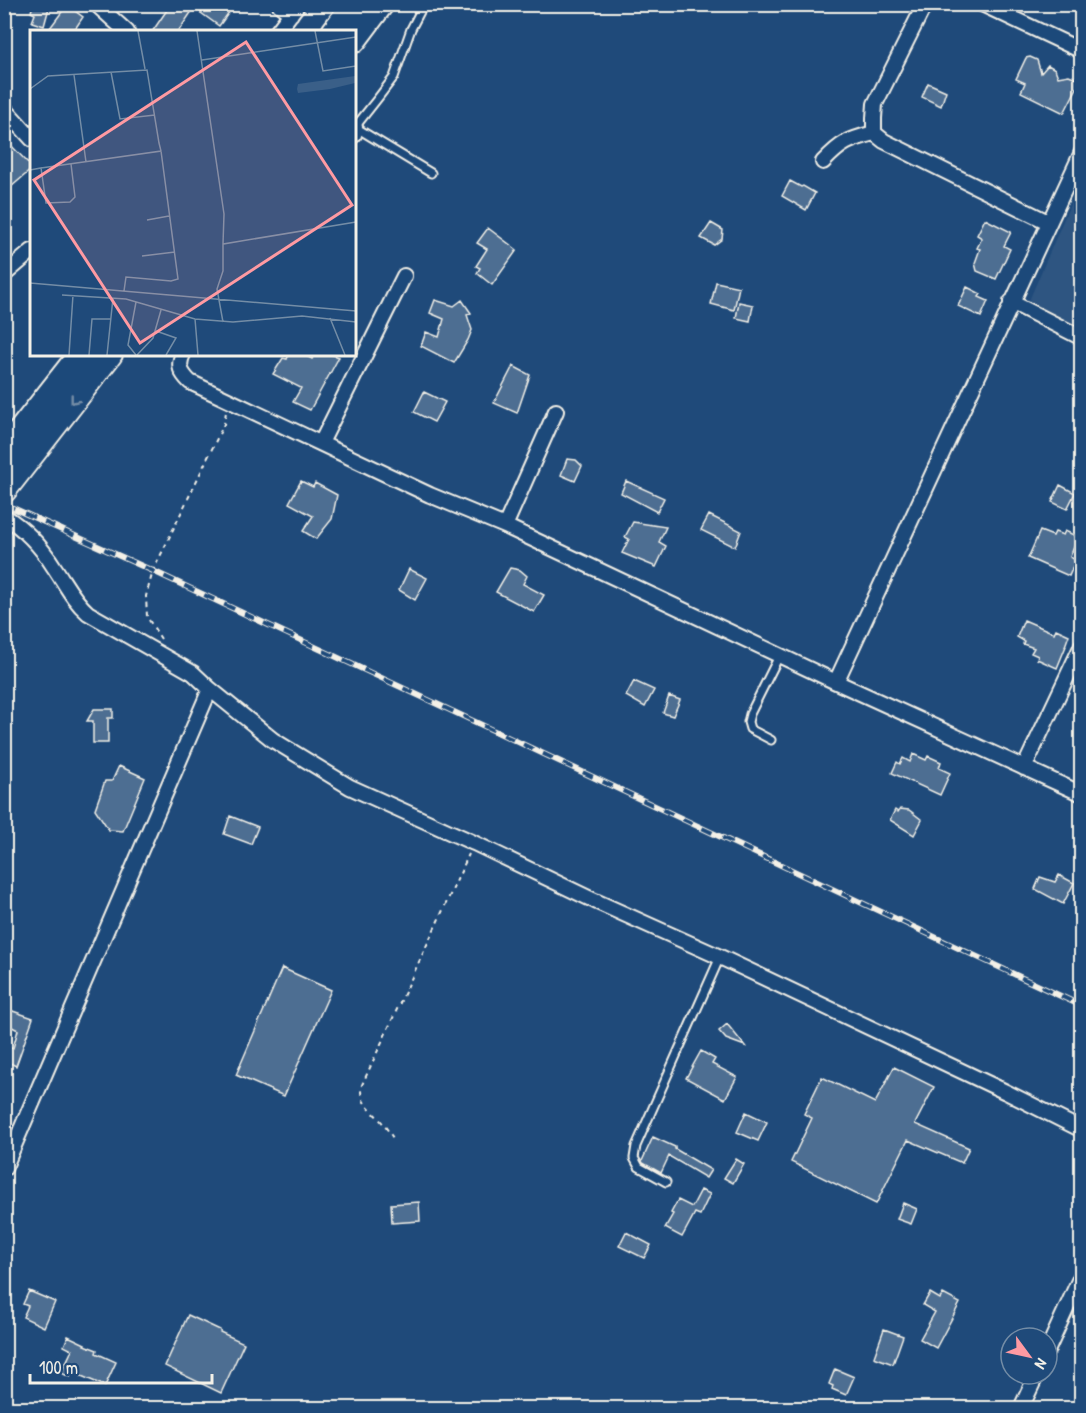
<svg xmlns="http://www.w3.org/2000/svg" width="1086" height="1413" font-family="'Patrick Hand',sans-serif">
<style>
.built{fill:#2d5581}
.building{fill:#4d6e92;stroke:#f4f1e8;stroke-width:1.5}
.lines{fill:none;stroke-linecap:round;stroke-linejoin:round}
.service-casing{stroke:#f4f1e8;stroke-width:11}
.minor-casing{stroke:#f4f1e8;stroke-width:18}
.trunk-casing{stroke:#f4f1e8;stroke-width:28}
.path{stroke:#f4f1e8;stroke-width:2;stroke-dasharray:4.5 4.5;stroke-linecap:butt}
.service{stroke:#1f4a7a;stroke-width:7}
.minor{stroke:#1f4a7a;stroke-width:14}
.trunk{stroke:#1f4a7a;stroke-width:24}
.rail-casing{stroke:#f4f1e8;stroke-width:6}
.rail{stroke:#1f4a7a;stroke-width:4;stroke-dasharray:11;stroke-linecap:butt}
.oneway{stroke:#748da6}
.inset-road{fill:none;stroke:#748da6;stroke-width:1.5}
.view{fill:#ff9aa2;fill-opacity:0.15;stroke:#ff9aa2;stroke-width:3}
.inset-edge{fill:none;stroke:#f4f1e8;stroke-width:3}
</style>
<rect width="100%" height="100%" fill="#1f4a7a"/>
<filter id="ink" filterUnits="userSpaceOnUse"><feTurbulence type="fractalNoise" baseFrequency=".0167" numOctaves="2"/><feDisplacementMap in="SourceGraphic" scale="12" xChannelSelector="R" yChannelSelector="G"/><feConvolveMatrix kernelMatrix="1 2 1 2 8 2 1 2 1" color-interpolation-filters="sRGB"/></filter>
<g filter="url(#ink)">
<path class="built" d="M1081,179v157l-56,-26z"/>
<path class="building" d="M33,4h17l-6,22 -12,-4 3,-8 -4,-2z
M171,4h64l-16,22 -25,-18 -16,24h-26z
M67,5l16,12 -10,15h-26z
M1030,57l7,3 4,13 7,-8 7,4 3,8 11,-2 12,5 -17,33 -43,-21 4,-9 -9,-4 10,-21z
M928,83l18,8 -5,15 -19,-9z
M4,138l28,29v2l-21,18 -7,-8z
M790,181l11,6 2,-1 12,7 -9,17 -24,-14z
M985,219l26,13 -7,14 6,3 -14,30 -19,-8 -2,-8 5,-14 -3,-1 5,-10 -5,-3z
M711,223l12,7 -1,9 -8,6 -13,-7z
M488,228l29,22 -25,35 -15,-12 3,-5 -4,-2 11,-17 -10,-6z
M716,282l23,5 -5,23 -23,-6z
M967,287l14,7 -2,3 9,4 -7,16 -23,-11z
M435,300l19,6 8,-6 9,13 -4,2 5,15 -4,10 -14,23 -33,-17 5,-14 13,5 5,-18 -14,-6z
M739,302l14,3 -3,16 -14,-3z
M289,354h14l9,5 3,-5h16l8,3 -29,53 -17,-8 8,-14 -28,-14 10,-16 4,1z
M513,366l17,9 -13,38 -23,-10z
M424,392l21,10 -11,20 -20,-10z
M567,459l9,1 6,6 -7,15 -14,-6z
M301,481l12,6 2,-4 22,12 -5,24 -16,20 -13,-8 10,-15 -24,-13z
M626,481l38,17 -7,14 -36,-19z
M1060,485l15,8 -8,16 -15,-7z
M709,515l32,16 -6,16 -34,-17z
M633,522l33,5 -7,15 7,4 -10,21 -34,-14 7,-14 -4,-2z
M1040,531l13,5 2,-4 8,3 2,-4 13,6 -8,20 6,3 -7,16 -41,-18z
M510,568l10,2 7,6 -4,8 21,11 -10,17 -38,-20z
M409,569l18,9 -12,22 -16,-10z
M1024,620l30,13 2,-4 13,6 -4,11h1l-9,22 -20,-9 1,-3 -7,-3 3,-5 -11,-4 1,-3 -7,-4z
M634,681l20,9 -9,17 -19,-11z
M669,696l11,4 -7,16 -10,-3z
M94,709h19v9h-5v25h-15v-22h-6z
M913,754l13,6 2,-4 13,6 -2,6 11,5 -10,22 -48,-22 5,-11 3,2 3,-6 7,4z
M119,766l26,12 -22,53 -14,-1 -14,-21 10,-28h7z
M900,809l9,1 13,10 -8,15 -24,-15 5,-10 3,2z
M230,816l28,11 -7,17 -27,-10z
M1059,875l15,8 -11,21 -28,-15 5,-12 15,5z
M282,968l49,22 -47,106 -48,-21z
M4,1008l29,10 -17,48 -12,-6v-11l9,-1 5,-18 -14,-7z
M727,1024l18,22 -19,-7 -7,-8z
M701,1051l14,8 -3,5 25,13 -12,22 -39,-21z
M894,1067l40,20 -19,37 54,24 -7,15 -54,-23 -32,64 -85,-42 21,-44 -8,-4 18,-37 53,26z
M746,1112l21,10 -9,19 -21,-9z
M653,1137l22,10v2l36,21 -5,8 -37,-22 -8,17 -18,-10 -1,-2z
M736,1159l8,5 -11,19 -9,-5z
M701,1190l9,4 -10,21 -5,-2 -13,24 -17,-9 8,-14 -2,-1 7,-13 14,7z
M419,1202l1,19 -28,2 -1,-19z
M903,1203l14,6 -6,15 -14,-5z
M626,1232l25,13 -7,13 -25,-12z
M29,1291l26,11 -11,25 -21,-10 5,-11 -5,-2z
M930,1293l10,6 3,-5 17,9 -24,45 -16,-9 15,-27 -12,-7z
M188,1315l32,15v2l24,11 -23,50 -56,-27z
M884,1329l19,7 -10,28 -19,-7z
M68,1336l17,8 -1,1 13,5 -1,3 20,9 -11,24 -33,-14 -2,5 -9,-4 11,-23 -8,-4z
M835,1369l19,8 -8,18 -14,-6 1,-3 -4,-2z"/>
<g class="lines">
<defs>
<path id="service" d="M424,4l-13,25 -17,48 -16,21 -23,29 76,46
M771,740l-21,-11 -2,-7 2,-8 29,-58
M666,1182l-27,-15 -5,-9 2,-12 84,-189"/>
<path id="minor" d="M96,4l31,28
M279,4l12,10
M925,4l-50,100 -1,14v15l10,8 164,81
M982,4l100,47
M277,32l21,-28
M4,108l28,31
M354,126l1,1 -1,8
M1082,152l-246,530 246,112
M823,162c19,-20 25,-22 51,-29
M4,275l28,-24
M1011,302l71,36
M183,354c-6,12 -2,19 7,28l240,113 75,31 331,156
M321,443l83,-167
M4,516c21,13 37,30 50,51 11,16 19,33 34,46l105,60 17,16
M505,526l51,-115
M1024,768l58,-123
M4,1169l206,-480 63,51 77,47 124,56 121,58 125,56 286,135 76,38
M1047,1351l35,-77
M1021,1408l16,-34"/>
<path id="trunk" d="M334,32l21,-28
M354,40l27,-36
M4,452l77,-98
M4,490l106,-136"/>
</defs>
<use href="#service" class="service-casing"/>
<use href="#minor" class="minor-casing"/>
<use href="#trunk" class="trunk-casing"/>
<path class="path" d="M161,639l-14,-22 -1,-21 7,-25 71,-147 2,-12
M393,1138c-4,-6 -8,-12 -12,-17 -10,-12 -21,-17 -20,-34l108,-233"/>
<use href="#service" class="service"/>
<use href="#minor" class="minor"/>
<use href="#trunk" class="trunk"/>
<defs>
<path id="rail" d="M4,504l149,67 929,435"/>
</defs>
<use href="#rail" class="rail-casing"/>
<use href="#rail" class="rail"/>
</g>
<defs><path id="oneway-chevron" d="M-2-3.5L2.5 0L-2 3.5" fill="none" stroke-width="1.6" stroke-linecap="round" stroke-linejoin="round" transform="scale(1.5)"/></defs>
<use class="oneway" href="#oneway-chevron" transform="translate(74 400) rotate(128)"/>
</g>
<g transform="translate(30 30)">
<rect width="326" height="326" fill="#1f4a7a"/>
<path d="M325,46v7l-25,6 -32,4 -1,-4 1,-5z" fill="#3a5f88"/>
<path class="inset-road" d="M108,1l7,38M167,1l27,183 -1,30 133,-22M285,1l8,40 33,-5M172,30l154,-23M81,42l9,47 35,-4M44,45l12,87M0,59l18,-13 99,-6 12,73 2,8 -120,17M0,140l11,-2 5,35 24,-1 5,-5 -4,-33M117,190l22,-4M193,214v27l-6,18 6,33M112,226l33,-4M0,253l326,28M94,261l2,-14 45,4 7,-2 -17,-128M32,265l64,4 69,20 38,3 69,-6 54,6M300,288l15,37M165,289l3,36M126,301l20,7 -10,17M39,325l4,-60M59,325l3,-36h19M77,325l6,-57M106,325l-8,-10 8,-43M107,325l16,-17 8,-28"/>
<path class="view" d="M216,12l106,163 -212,138 -106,-163z"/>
<rect width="326" height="326" class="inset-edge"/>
</g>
<rect width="1086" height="1413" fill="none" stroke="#1f4a7a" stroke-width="24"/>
<rect x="12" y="12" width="1062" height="1389" fill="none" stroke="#f4f1e8" stroke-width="2" filter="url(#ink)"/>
<g transform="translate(1029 1356) rotate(123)"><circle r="28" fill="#1f4a7a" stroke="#748da6" stroke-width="1.5"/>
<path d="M0-4.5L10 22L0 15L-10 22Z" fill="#ff9aa2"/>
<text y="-9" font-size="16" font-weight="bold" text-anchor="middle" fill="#f4f1e8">N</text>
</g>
<path d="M30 1374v9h182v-9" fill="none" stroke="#f4f1e8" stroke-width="3"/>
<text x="39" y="1374" font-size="18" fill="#f4f1e8" stroke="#1f4a7a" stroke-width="4.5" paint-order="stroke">100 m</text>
</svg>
